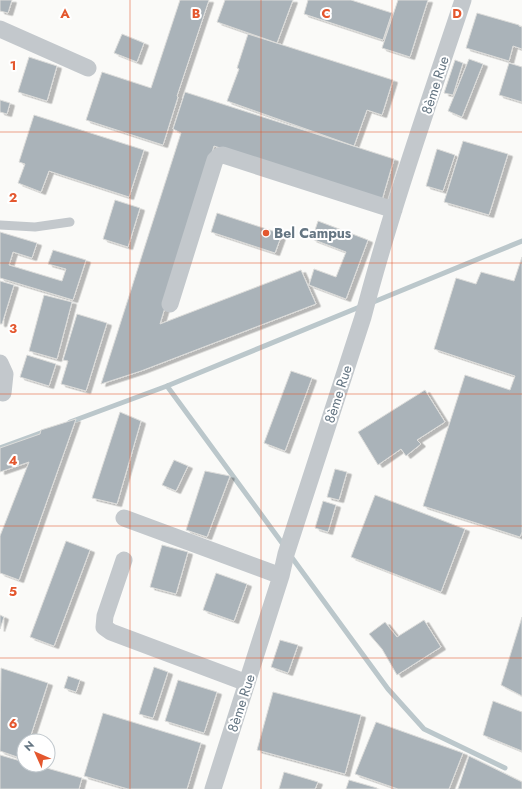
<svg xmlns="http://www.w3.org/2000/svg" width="522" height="789" font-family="Jost,sans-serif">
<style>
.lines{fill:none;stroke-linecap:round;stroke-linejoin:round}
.stream{stroke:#bbc7cb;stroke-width:5}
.building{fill:#aab3b9;stroke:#dcdcda;filter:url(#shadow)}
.service{stroke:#c3c8cc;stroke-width:9}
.minor{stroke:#c3c8cc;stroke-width:17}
.grid{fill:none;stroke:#e4572e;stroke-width:1;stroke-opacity:0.55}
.poi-dot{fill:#e4572e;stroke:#fff;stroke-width:1.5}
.labels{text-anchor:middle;stroke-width:4;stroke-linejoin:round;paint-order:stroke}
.street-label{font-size:14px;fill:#657683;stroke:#fff}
.poi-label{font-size:14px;font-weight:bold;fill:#657683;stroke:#fff;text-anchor:start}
.grid-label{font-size:13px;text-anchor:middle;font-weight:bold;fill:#e4572e;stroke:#fff;stroke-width:4;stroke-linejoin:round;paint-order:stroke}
</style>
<defs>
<filter id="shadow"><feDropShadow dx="4.5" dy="2.5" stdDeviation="0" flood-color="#0004"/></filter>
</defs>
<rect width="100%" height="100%" fill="#fafaf8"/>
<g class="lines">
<path class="stream" d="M371,303l151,-62
M167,386l118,161
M70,422l97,-36 195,-80
M0,448l46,-17
M290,555l98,134 36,40 81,39"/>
</g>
<path class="building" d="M0,0h12l-4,13 -8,-2z
M180,0h29l-32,96 1,1 -15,48 -77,-25 16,-48 49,16z
M225,0h68l-16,43 -60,-21z
M308,0h43l41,13 -9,27 -79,-26z
M398,0h30l-18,57 -28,-9z
M477,13l42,12v1l3,1v22l-9,-3 -4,15 -43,-13z
M122,34l22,9 -7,19 -23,-9z
M248,34l145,46 -11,35 -15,-5 -13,36 -127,-45 12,-32 -2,-1z
M29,57l28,9 -10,35 -29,-9z
M469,59l14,5 -21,53 -14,-6z
M455,60l8,3 -10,32 -9,-2z
M509,63l13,4v35l-23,-7z
M185,92l209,67 -12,41 -168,-54 -54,178 141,-54 15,34 -175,67 -40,13 80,-251 -8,-4z
M0,100l10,3 -3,11 -7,-2z
M34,115l110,35 -15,47 -80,-26 -8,21 -23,-9 7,-19 -6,-2z
M463,141l45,13 -19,61 -45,-13z
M437,149l18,6 -12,36 -17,-5z
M115,200l25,8 -12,39 -25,-8z
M217,213l65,21 -7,19 -64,-21z
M318,221l50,19 -22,59 -37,-14 5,-16 22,8 10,-25 -34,-13z
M0,232l37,11 -5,15 -19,-6 -4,13 53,16 4,-12 -18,-5 5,-14 33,10 -13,40 -73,-22z
M522,257v275l-2,5 -97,-31 42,-131 45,15 5,-14 -81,-27 22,-71 20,6 5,-12 33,9z
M0,281l14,4 -12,39h-2z
M44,295l28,7 -15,57 -28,-8z
M77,314l30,9 -21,68 -25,-7 7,-23 -5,-1z
M27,355l29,9 -7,22 -29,-9z
M291,371l21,7 -27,73 -21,-8z
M425,390l20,32 -28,18 4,4 -15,12 -5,-7 -23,16 -20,-33z
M120,412l21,9 -24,83 -25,-6z
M76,419l-57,161 -19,-7v-37l29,-74 -29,10v-24l40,-14 1,-4z
M174,460l14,6 -12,25 -14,-6z
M335,469l12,3 -8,28 -12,-3z
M205,471l25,5 -23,61 -21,-7z
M375,495l90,34 -24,63 -90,-35z
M323,501l13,4 -8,27 -13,-4z
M66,541l24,9 -36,96 -24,-9z
M162,545l26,7 -12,42 -26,-7z
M216,573l31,11 -13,37 -31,-11z
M0,615l4,2 -4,12z
M522,617v79l-21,-11z
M424,620l17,27 -44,28 -15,-26 -13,-15 16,-12 12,15z
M280,640l18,5 -10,28 -17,-6z
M154,667l14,5 -15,46 -14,-4z
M1,668l47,15 -19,58h-5v15l-1,3 -23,-8z
M68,676l12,4 -4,12 -12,-4z
M178,680l39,12 -13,41 -39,-12z
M273,692l88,23 -16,59 -88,-24z
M493,701l29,11v39l-39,-16z
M103,713l98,30 -14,46h-59l-44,-13z
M376,722l87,31 -14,36h-51l-43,-15z
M0,755l24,7v3h12l46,13 -3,11h-79z
M469,756l53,26v7h-64z
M284,772l34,10 -3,7h-36z
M349,780l28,8v1h-31z"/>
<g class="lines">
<path class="service" d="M0,225l35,2 35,-5"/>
<path class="minor" d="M0,29l88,39
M170,304l45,-144 4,-4 4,-1 171,55
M0,363l5,11 -2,19
M124,518l157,58
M124,560l-19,56 -1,11 7,5 136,51
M213,789l68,-213 5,-22 77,-237c28,-107 65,-212 100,-317"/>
</g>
<path class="grid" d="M130,0v789M261,0v789M392,0v789M0,132h522M0,263h522M0,394h522M0,526h522M0,658h522"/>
<circle class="poi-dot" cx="266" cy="233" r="4"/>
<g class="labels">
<g class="street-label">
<text transform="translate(435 85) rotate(-72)" y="5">8ème Rue</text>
<text transform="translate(338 394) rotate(-72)" y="5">8ème Rue</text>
<text transform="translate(241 703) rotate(-72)" y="5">8ème Rue</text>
</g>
<g class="poi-label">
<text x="274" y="238">Bel Campus</text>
</g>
</g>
<g class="grid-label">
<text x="65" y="18">A</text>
<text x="196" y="18">B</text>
<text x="326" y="18">C</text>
<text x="457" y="18">D</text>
<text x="13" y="70">1</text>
<text x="13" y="202">2</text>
<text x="13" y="333">3</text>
<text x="13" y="465">4</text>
<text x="13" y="596">5</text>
<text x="13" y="728">6</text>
</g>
<g transform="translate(36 753) rotate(315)"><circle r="19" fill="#ffffff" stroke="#c1c8cd"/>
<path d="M0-3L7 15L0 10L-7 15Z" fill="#e4572e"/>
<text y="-6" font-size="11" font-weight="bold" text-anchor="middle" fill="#657683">N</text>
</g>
</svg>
